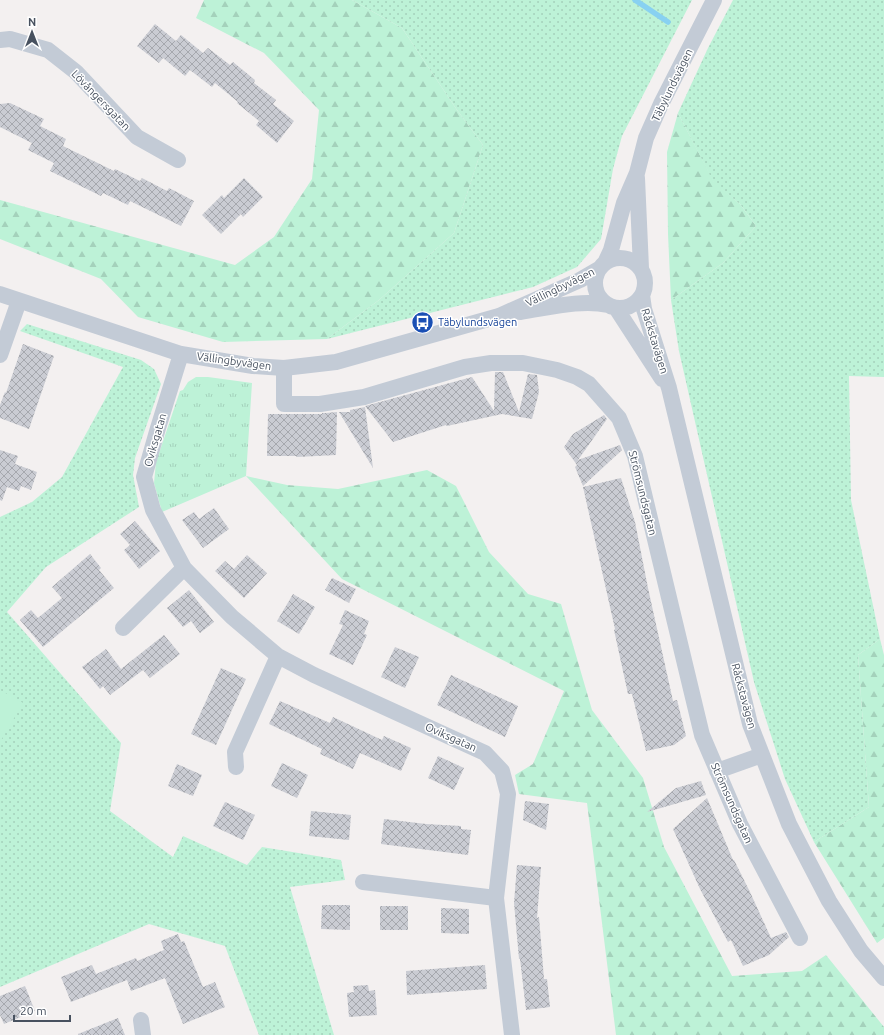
<svg xmlns="http://www.w3.org/2000/svg" width="884" height="1035" font-family="Ubuntu,sans-serif">
<style>
.grass{fill:url(#grass-tufts)}
.forest{fill:url(#forest-firs)}
.park{fill:url(#park-dots)}
.pitch{fill:#bdf2d7}
.lines{fill:none;stroke-linecap:round;stroke-linejoin:round}
.stream{stroke:#88d1f1;stroke-width:5.5}
.building{fill:url(#building-cross-hatch)}
.minor{stroke:#c3cbd6;stroke-width:16}
.labels{text-anchor:middle;stroke-width:3;stroke-linejoin:round;paint-order:stroke}
.street-label{font-size:11px;fill:#47515f;stroke:#fff}
.transit-label{font-size:11px;fill:#164399;stroke:#fff;text-anchor:start}
</style>
<defs>
<pattern id="grass-tufts" width="24" height="20" patternUnits="userSpaceOnUse"><rect width="24" height="20" fill="#bdf2d7"/><path d="M3 7l-1-3M5 7V3M7 7l1-3M15 17l-1-3M17 17v-4M19 17l1-3" fill="none" stroke="#a4d1bb"/></pattern>
<pattern id="forest-firs" width="22" height="20" patternUnits="userSpaceOnUse"><rect width="22" height="20" fill="#bdf2d7"/><path d="M5 1l3.5 6h-7zM16 11l3.5 6h-7z" fill="#a4d1bb"/></pattern>
<pattern id="park-dots" width="8" height="8" patternUnits="userSpaceOnUse"><rect width="8" height="8" fill="#bdf2d7"/><path d="M2 2h.1M6 6h.1" fill="none" stroke="#a4d1bb" stroke-width="1.8" stroke-linecap="round"/></pattern>
<pattern id="building-cross-hatch" width="8" height="8" patternUnits="userSpaceOnUse"><rect width="8" height="8" fill="#caccd3"/><path d="M0 0l8 8M0 8l8-8" fill="none" stroke="#a6a8ae"/></pattern>
</defs>
<rect width="100%" height="100%" fill="#f3f0f0"/>
<path class="grass" d="M196,377h12l44,6 -6,93 -84,36 -8,-29 2,-21 24,-71 3,-1 5,-8z"/>
<path class="forest" d="M204,0h148l50,28 55,82 26,35 -29,88 -75,67 -52,39 -104,3 -85,-25 -37,-38 -101,-40v-39l235,65 39,-28 38,-58 7,-69 -55,-57 -68,-35z
M678,113l36,69 26,22 16,22 -33,37 -52,37 -3,-66 -1,-82z
M427,470l29,16 33,66 39,42 33,10 31,106 51,68 21,69 68,129 70,-5 24,-16 58,72v8h-268l-29,-232 -68,-9 -4,-19 18,-11 31,-73 -222,-112 -96,-103 41,9 51,4z
M880,639l4,16v283l-7,5 -63,-101 55,-35 -11,-152z"/>
<path class="park" d="M352,0h340l-70,136 -9,33 -12,70 -24,28 -44,20 -206,52 52,-39 75,-67 29,-88 -26,-35 -55,-82z
M733,0h151v377l-35,-1 2,124 29,139 -22,16 11,152 -55,35 -29,-63 -31,-97 -75,-331 -8,-51 52,-37 33,-37 -16,-22 -26,-21 -36,-70 30,-65z
M27,324l114,36 13,9 7,15 -26,74 -2,17 6,32 -93,60 -39,45 114,131 -11,68 63,46 10,-21 64,29 15,-18 79,13 4,20 -55,7 44,148h-75l-34,-89 -76,-22 -149,63v-470l32,-15 30,-25 61,-110 -103,-36z"/>
<path class="pitch" d="M0,690l23,13 -23,39z"/>
<g class="lines">
<path class="stream" d="M635,0l33,22"/>
</g>
<path class="building" d="M155,24l21,17 5,-6 22,18 5,-5 22,17 3,-3 22,18 -1,3 22,17 -3,4 21,17 -17,22 -21,-18 3,-4 -22,-18 1,-1 -23,-19 -3,4 -22,-17 -5,6 -22,-18 -4,5 -22,-17z
M10,103l34,16 -4,7 26,13 -3,7 51,25 1,-2 25,12 2,-3 25,13 2,-3 25,13 -13,25 -51,-25 -2,4 -25,-12 -2,3 -51,-25 4,-8 -26,-13 4,-7 -32,-16v-23z
M244,178l19,19 -20,20 -2,-3 -20,20 -19,-19 20,-20 2,3z
M23,344l31,12 -25,73 -29,-11v-13l5,-13 1,1z
M495,372h8l16,40 9,-38 9,1 2,17 -7,27 -30,-5 -55,12 -1,-1 -53,17 -28,-36 107,-29 22,34z
M365,407l8,61 -34,-56h11v-2z
M337,412l-1,43 -39,2 -1,-1h-29l1,-42h54v-1h4z
M604,415l3,4 -29,41 42,-15 2,5 -39,36 -8,-19 2,-2 -13,-18 9,-13z
M0,450l18,6 -3,8 22,8 -6,18 -10,-4 -2,5 -12,-4 -5,14 -2,-1z
M621,478l14,44 13,66 25,113 4,-1 9,36 -12,9 -28,6 -14,-57h-4l-14,-64 1,-1 -32,-142z
M214,508l15,21 -26,19 -21,-28 12,-8 5,7z
M135,521l25,30 -21,18 -15,-19 6,-5 -10,-11z
M90,554l11,14 -2,2 15,18 -71,59 -23,-27 11,-10 7,8 24,-20 -10,-11z
M247,555l20,18 -23,25 -29,-27 10,-10 9,8z
M332,578l24,11 -7,14 -24,-13z
M189,590l25,32 -14,11 -9,-12 -8,6 -16,-19z
M293,594l22,13 -16,27 -22,-13z
M345,610l24,11 -5,13 3,1 -14,30 -24,-11 14,-29 -4,-1z
M164,635l16,19 -30,24 -7,-8 -33,25 -7,-9 -3,3 -18,-22 24,-18 15,20z
M395,647l24,10 -14,31 -24,-11z
M221,668l25,11 -30,66 -25,-11z
M451,675l67,31 -13,31 -68,-32z
M280,701l50,22 3,-6 49,23 2,-4 27,12 -10,23 -41,-18 -7,16 -33,-15 2,-5 -53,-25z
M438,756l26,12 -10,22 -26,-12z
M282,763l26,12 -11,23 -26,-12z
M177,764l25,11 -9,21 -25,-10z
M701,781l5,14 -59,17 29,-24z
M707,798l26,62h1l16,32 21,46 15,-6 3,5 -20,18 -26,11 -12,-26 -3,2 -28,-53 -27,-60z
M525,801l24,3 -3,26 -23,-10z
M225,802l30,13 -12,25 -30,-14z
M311,811l40,4 -2,25 -40,-4z
M384,819l42,5 35,2v3l10,1 -3,25 -87,-11z
M517,865l24,2 -4,51 2,-1 5,62h3l3,28 -24,3 -6,-51h-1l-5,-56z
M322,905h28v25l-29,-1z
M380,906h28v24h-28z
M441,908l28,1v25l-28,-1z
M178,934l3,8 3,-1 19,46 12,-5 10,25 -42,17 -18,-46 -34,13 -4,-11 -56,22 -10,-25 31,-12 4,9 40,-16 1,3 27,-11 -3,-9z
M485,965l2,24 -80,6 -1,-24z
M368,985l1,6 6,-1 2,25 -28,2 -2,-24 7,-1 -1,-6z
M25,986l10,25 -31,13 -4,-9v-19z
M118,1018l7,17h-47v-1z"/>
<g class="lines">
<path class="minor" d="M0,40l10,-1 38,11 28,22 61,65 41,23
M637,178l4,90
M595 283a25 25 0 1 1 50 0a25 25 0 1 1-50 0Z
M605,263l6,-13 13,-47 13,-30 9,-35 15,-34 53,-104
M0,294l181,60 72,12 31,2 52,-6 163,-46 81,-36 19,-11
M642,295l2,14 25,79 81,336 39,100 40,77 32,50 23,27
M616,308l46,71
M520,312c28,-4 61,-13 88,-7
M181,354l-23,74 -14,49 9,33 31,58 48,49 46,39 36,19 171,78 17,18 6,23 -12,104 16,137
M0,355l19,-54
M284,368v36h36l44,-7 101,-30 26,-4h32l34,7 20,7 12,7 30,34 16,38 67,279 38,89 60,114
M123,628l61,-60
M236,767l-1,-15 43,-96
M717,771l45,-16
M363,882l133,16
M141,1020l2,15"/>
</g>
<defs>
<symbol id="bus-disc" viewBox="-11 -11 22 22"><circle r="9.5" fill="#1a4fb4" stroke="#fff"/><path d="M-5-6H5V4H4V6H2V4H-2V6H-4V4H-5ZM-3.5-4V0h7V-4ZM-3.5 1.2v1.5H-2V1.2ZM2 1.2v1.5H3.5V1.2Z" fill="#fff"/></symbol>
</defs>
<g fill-rule="evenodd">
<use href="#bus-disc" x="410" y="310" width="25" height="25"/>
</g>
<g class="labels">
<g class="street-label">
<text transform="translate(672 85) rotate(-64)" y="4">Täbylundsvägen</text>
<text transform="translate(101 100) rotate(46)" y="4">Lövångersgatan</text>
<text transform="translate(560 287) rotate(-26)" y="4">Vällingbyvägen</text>
<text transform="translate(655 341) rotate(73)" y="4">Råckstavägen</text>
<text transform="translate(234 361) rotate(8)" y="4">Vällingbyvägen</text>
<text transform="translate(155 440) rotate(-74)" y="4">Oviksgatan</text>
<text transform="translate(643 493) rotate(76)" y="4">Strömsundsgatan</text>
<text transform="translate(744 696) rotate(75)" y="4">Råckstavägen</text>
<text transform="translate(451 737) rotate(24)" y="4">Oviksgatan</text>
<text transform="translate(732 803) rotate(66)" y="4">Strömsundsgatan</text>
</g>
<g class="transit-label">
<text x="438" y="326">Täbylundsvägen</text>
</g>
</g>
<g transform="translate(32 32)" stroke="#ffffff" stroke-width="3" paint-order="stroke">
<path d="M0-3L7 15L0 10L-7 15Z" fill="#47515f"/>
<text y="-6" font-size="11" font-weight="bold" text-anchor="middle" fill="#47515f">N</text>
</g>
<path d="M14 1015v6h56v-6" fill="none" stroke="#47515f" stroke-width="2"/>
<text x="20" y="1015" font-size="12" fill="#47515f" stroke="#ffffff" stroke-width="3" paint-order="stroke">20 m</text>
</svg>
